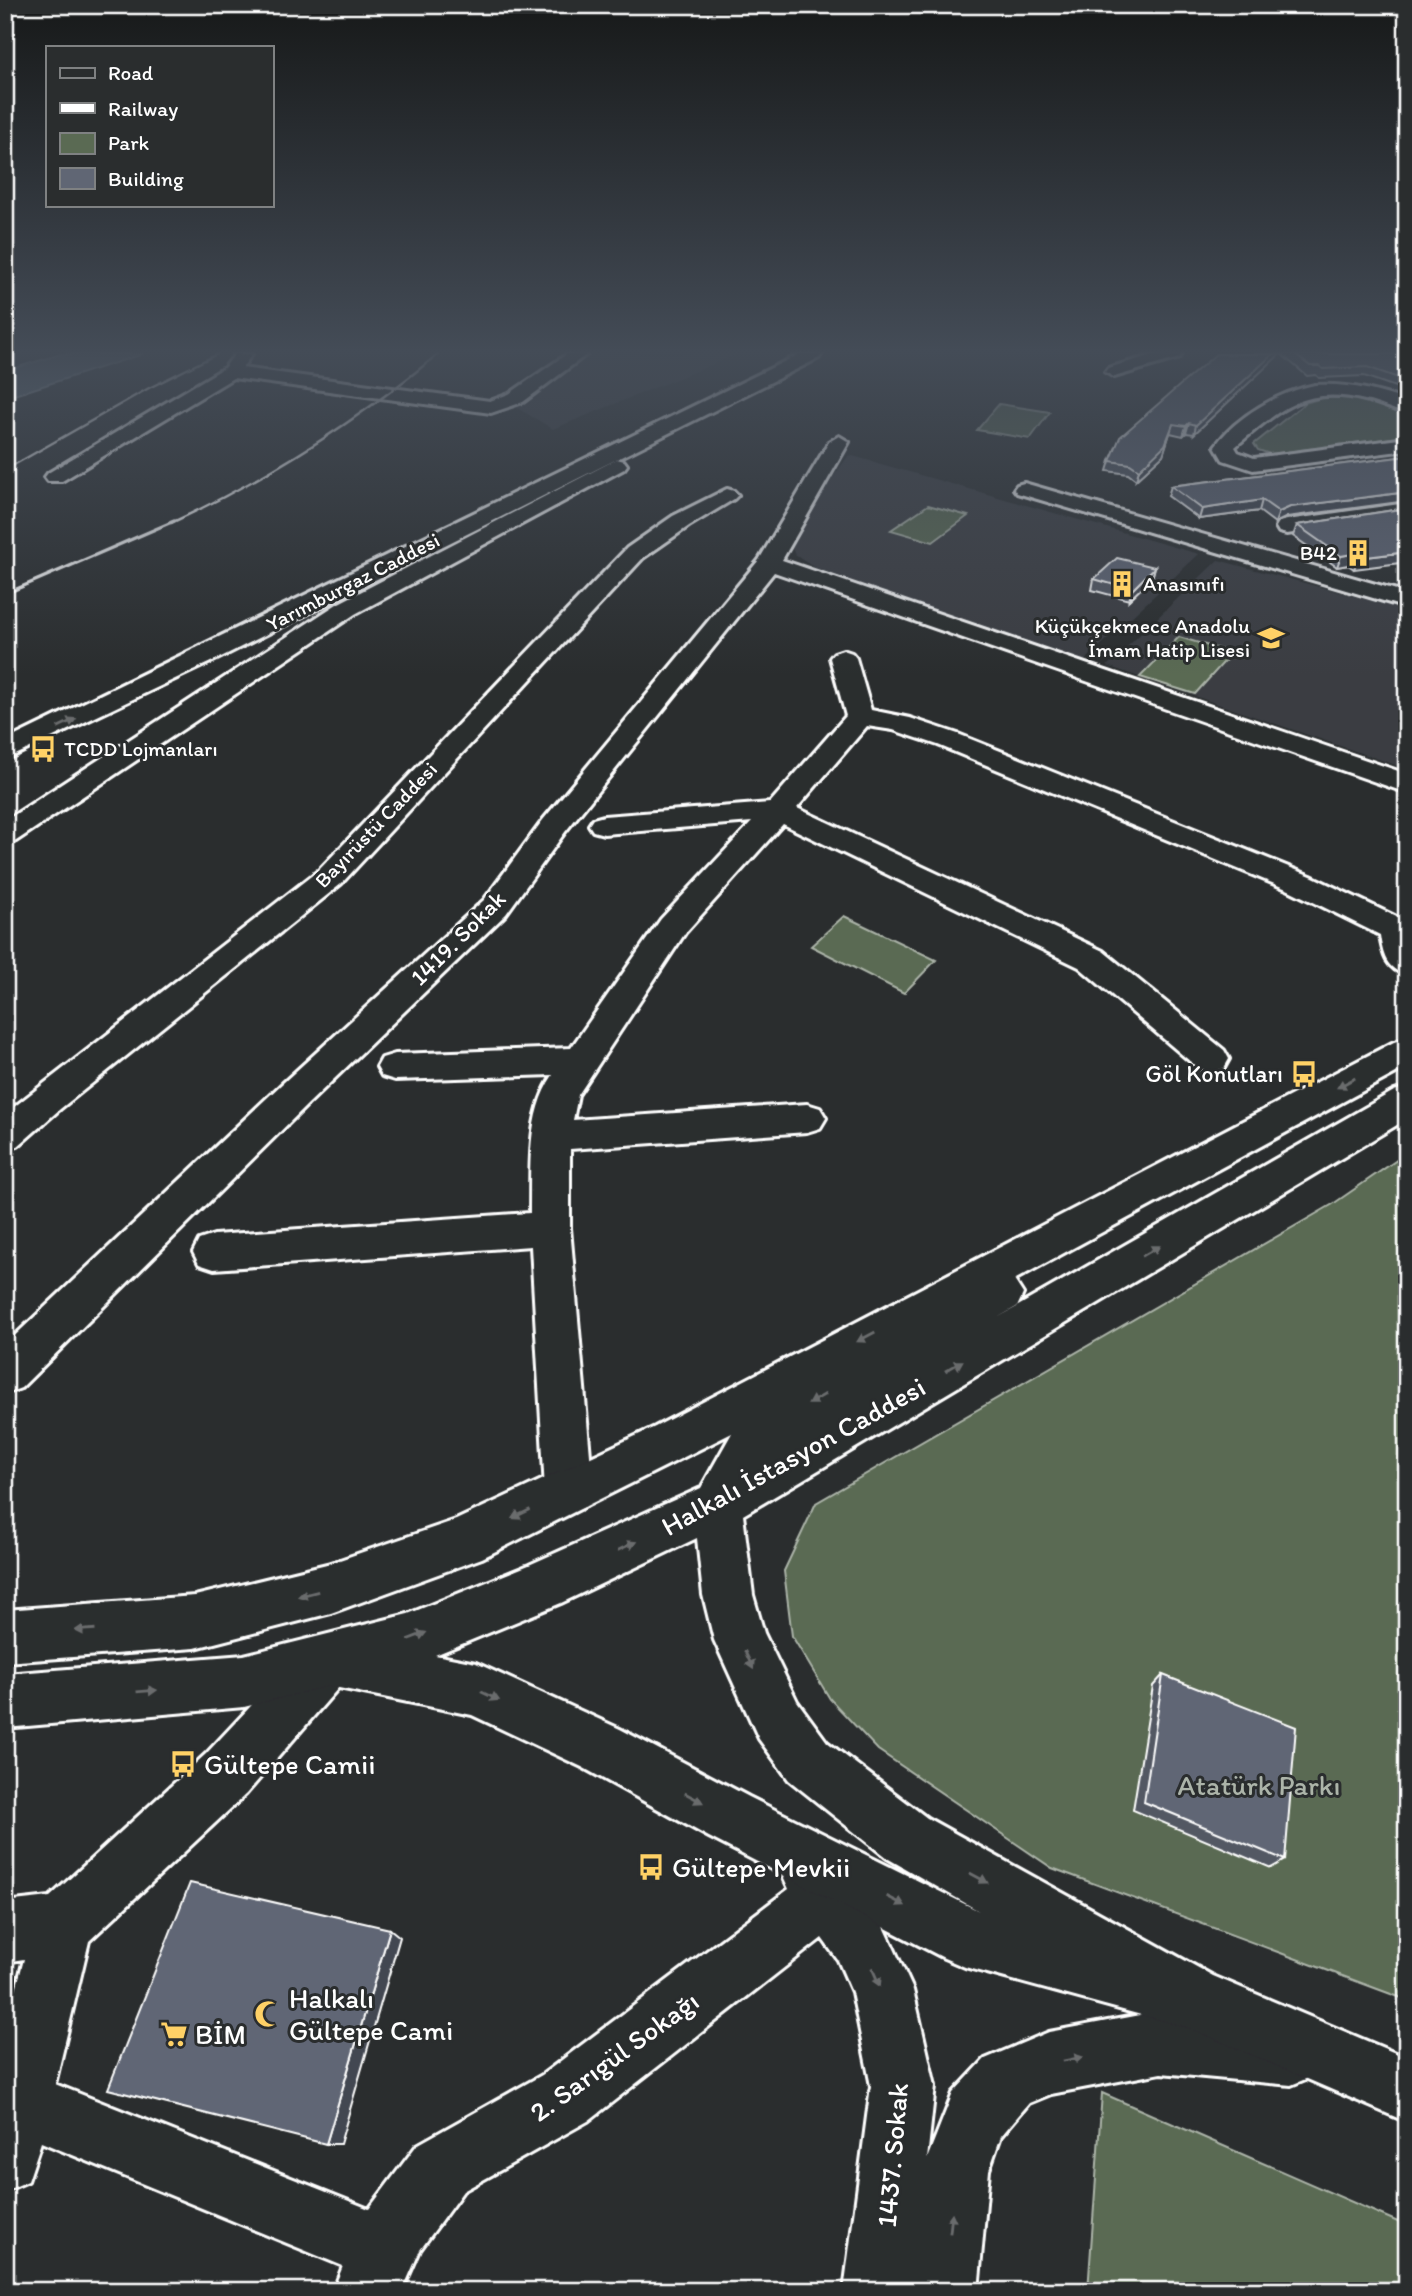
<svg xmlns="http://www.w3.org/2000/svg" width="1412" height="2296" font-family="Itim,sans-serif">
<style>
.built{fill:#3a3e43}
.green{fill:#5a6a53;stroke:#acb4a9;stroke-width:2}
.water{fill:#687886;stroke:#a4aeb6;stroke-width:2}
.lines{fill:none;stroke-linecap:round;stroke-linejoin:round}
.minor-casing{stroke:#fff;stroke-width:6}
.major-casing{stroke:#fff;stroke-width:6}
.minor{fill:#2a2d2e;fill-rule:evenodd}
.major{fill:#2a2d2e;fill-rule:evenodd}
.rail-far1{stroke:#fff;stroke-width:2.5}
.rail{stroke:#fff;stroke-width:3.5}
.wall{fill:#535864;stroke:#fff;stroke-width:2}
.shaded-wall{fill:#434751;stroke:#fff;stroke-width:2}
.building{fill:#606674;stroke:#fff;stroke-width:2}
.oneway{fill:#6a6c6d}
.labels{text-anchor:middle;stroke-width:6;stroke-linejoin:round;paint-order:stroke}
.far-poi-label{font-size:21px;fill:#fff;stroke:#2a2d2e;text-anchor:end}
.far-street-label{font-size:21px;fill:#fff;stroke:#2a2d2e}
.street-label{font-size:24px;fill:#fff;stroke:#2a2d2e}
.poi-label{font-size:24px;fill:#fff;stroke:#2a2d2e;text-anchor:end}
.near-street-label{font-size:28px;fill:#fff;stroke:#2a2d2e}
.near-poi-label{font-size:28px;fill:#fff;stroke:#2a2d2e;text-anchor:start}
.near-park-label{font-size:28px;fill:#acb4a9;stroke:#2a2d2e}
</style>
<rect width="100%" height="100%" fill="#2a2d2e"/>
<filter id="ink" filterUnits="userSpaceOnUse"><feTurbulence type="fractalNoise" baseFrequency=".0143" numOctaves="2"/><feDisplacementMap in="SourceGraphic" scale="14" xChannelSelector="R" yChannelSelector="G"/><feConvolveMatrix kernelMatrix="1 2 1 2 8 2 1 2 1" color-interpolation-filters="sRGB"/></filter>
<g filter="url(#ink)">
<path class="built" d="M575,354h163l-185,75 -41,-24z
M849,455l350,99 -116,108 -267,-94 -21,-14 -7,-14z
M1218,560l189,50v159l-300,-103z"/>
<path class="green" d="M1322,398h38l47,16v22l-137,18 -12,-4 -4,-6 51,-41z
M999,404l51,8 -20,27 -53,-9z
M928,505l40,11 -35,26 -42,-12z
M1179,637l53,16 -37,41 -55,-17z
M844,916l92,44 -32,33 -93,-47z
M1407,1153v847l-355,-132 -174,-118 -48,-51 -38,-63 -8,-65 32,-68 517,-299z
M1102,2093l305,133v65h-319z"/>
<path class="water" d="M61,354h82l-138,44v-27z"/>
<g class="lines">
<defs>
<path id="minor" d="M235,354h17l-10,14 248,33 19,-7 58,-40h20l-64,48 -32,11 -258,-35 -171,103h-14l-3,-4 3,-4 176,-105z
M1156,354h26l-3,4 -65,19 -9,-5 3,-4z
M1315,385c32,-2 62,5 92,16v13c-14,-4 -27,-11 -42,-14 -61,-15 -86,10 -130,47l3,5 16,6 153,-20v12l-154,20 -30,-10 -8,-14c22,-30 64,-54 100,-61z
M839,436l10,6 -67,118 625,214v19l-633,-221 -209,260 -59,82 -197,189 -288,285 -16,6v-49l278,-262 201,-183 59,-80 216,-260 70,-118z
M617,459l7,2 3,4 -3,4 -269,145 -339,227 -11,3v-23l332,-217z
M1024,483l383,110v15l-390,-115 -3,-4 3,-4z
M727,489l7,2 4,4 -4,4 -45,27 -46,32 -302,326 -281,225 -42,37 -13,4v-36l314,-244 308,-322 46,-32z
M1407,503v12l-120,19 -8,-2 -3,-5 3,-5 8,-2z
M843,650l9,3 4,5 15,52 39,8 48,16 353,142 96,46v53c-21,-6 -24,-20 -27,-40l-91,-45 -351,-145 -45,-15 -26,-4 -70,82 306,143 121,99 5,9 -5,9 -13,4 -13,-4 -119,-101 -296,-143 -98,109 -107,162 -5,25 234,-16 13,4 6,10 -6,10 -13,4 -237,17v79l23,262 -7,16 -17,7 -17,-7 -7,-16 -14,-244 -317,23 -15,-5 -6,-12 6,-12 15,-5 316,-22c1,-45 -4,-99 23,-138l-158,5 -13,-4 -5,-9 5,-9 13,-4 176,-6 90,-129 91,-97 -148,12 -11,-3 -4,-6 4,-6 11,-3 166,-13 76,-87 -16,-58 4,-5z
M328,1635l18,8 8,18 -8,18 -100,115 -157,147 -34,143 314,125 48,-64 125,-70 247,-186 -5,-11 8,-21 21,-8 21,8 46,61 33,72 22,96 -8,73 26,-66 32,-34 64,-27 112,-21 130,12 22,9 9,22 -9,22 -22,9 -130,-12 -110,21 -22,9 -28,33 -12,34 -11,121h-134l27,-205 -19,-94 -14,-32 -16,-22 -234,183 -125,70 -43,59 -18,41h-69l10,-25 -302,-124 -13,39 -23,10v-159l19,-73 -19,3v-60l45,-5 156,-143 104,-111z"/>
<path id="major" d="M800,354h22l-3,4 -602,301 -212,101v-19z
M1407,1038v29l-393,213 9,14 -6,13 -20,11 397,-227 13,-4v32l-664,396 10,80 11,38 33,68 30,41 100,76 286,158 194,82v64l-218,-94 -224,-61 -21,-9 -235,-121 -127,-70 -110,-52 -143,-29 -85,21 -239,21v-54l239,-19 164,-41 121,-49 172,-77 31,-55 -250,125 -151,55 -136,35 -190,14v-52l190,-14 136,-33 125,-43 199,-93 739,-385zM697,1538l6,57 11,45 45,99 30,41 98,78 92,53 -230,-114 -129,-68 -144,-66 -41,-8 126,-52z"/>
</defs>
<use href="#minor" class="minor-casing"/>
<use href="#major" class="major-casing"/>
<use href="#minor" class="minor"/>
<use href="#major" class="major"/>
<path class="rail-far1" d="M5,470l144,-82 68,-34
M171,523c97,-45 185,-101 267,-169"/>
<path class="rail" d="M5,594l169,-73"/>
</g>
<path class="wall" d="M1216,354h64l-86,80 -8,-1 -3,3 -13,-3 -7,22 -27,25 -8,-6 -21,-3 3,-10z
M1281,354h118l8,1v36l-43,-15 -45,2 -3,-3 -9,1z
M1407,456l-132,67 -16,-12 -60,8 -31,-23 3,-10z
M1407,508l-53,61 -6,-4 -11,2 -44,-31 4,-11z
M1155,567l-3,11 -23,22 -37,-10 2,-11z
M1163,1675l122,185 -14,8 -138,-58 20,-124z"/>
<path class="shaded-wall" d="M1273,354h7l-86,80 2,-9z
M1189,423l-3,10 -3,3 3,-10z
M1173,424l-10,31 -27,25 3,-10z
M1407,492v9l-120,16 -12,6 4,-11 11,-5z
M1262,500l-3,11 -60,8 3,-10z
M1407,552v10l-53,7 4,-11z
M1352,554l-4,11 -11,2 4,-11z
M1155,567l-3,11 -23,22 3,-10z
M390,1929l10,8 -60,207h-14z"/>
<path class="building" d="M1216,354h57l-77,71 -7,-2 -3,3 -13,-2 -8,21 -26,25 -9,-6 -20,-3 10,-24z
M1294,354h105l8,1v26l-40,-14 -44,2 -4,-3h-9z
M1407,456v36l-117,15 -11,5 -17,-12 -60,9 -31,-23z
M1407,508v44l-49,6 -6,-4 -11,2 -44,-31z
M1117,558l38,9 -23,23 -38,-11z
M1163,1675l133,52 -11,133 -141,-58z
M190,1883l200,46 -64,215 -218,-55z"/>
<defs><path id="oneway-solid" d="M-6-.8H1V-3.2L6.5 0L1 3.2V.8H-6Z" transform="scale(1.75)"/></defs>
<g class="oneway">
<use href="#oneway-solid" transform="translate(67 723) rotate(-25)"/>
<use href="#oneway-solid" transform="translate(1346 1083) rotate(152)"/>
<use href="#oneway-solid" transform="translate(1151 1251) rotate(-30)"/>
<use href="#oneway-solid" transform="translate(866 1337) rotate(152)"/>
<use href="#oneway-solid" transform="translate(954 1366) rotate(-30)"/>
<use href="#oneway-solid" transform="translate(817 1399) rotate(150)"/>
<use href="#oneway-solid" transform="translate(521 1514) rotate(154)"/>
<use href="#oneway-solid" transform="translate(627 1546) rotate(-25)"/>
<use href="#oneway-solid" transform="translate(308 1594) rotate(166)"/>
<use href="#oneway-solid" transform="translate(85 1630) rotate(176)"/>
<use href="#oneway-solid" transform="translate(417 1636) rotate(-21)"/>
<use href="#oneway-solid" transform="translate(749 1660) rotate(65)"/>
<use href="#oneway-solid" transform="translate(147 1691) rotate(-5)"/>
<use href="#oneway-solid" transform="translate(490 1696) rotate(25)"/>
<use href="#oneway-solid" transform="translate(694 1798) rotate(28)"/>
<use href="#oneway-solid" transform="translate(979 1878) rotate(29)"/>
<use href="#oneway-solid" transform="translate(896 1901) rotate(27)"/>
<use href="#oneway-solid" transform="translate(876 1977) rotate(66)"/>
<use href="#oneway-solid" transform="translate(1073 2059) rotate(-11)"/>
<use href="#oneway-solid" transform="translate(951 2223) rotate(-84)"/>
</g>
</g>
<linearGradient id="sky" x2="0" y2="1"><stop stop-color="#171919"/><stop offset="0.52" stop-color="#444c57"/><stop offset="1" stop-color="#444c57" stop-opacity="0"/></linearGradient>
<rect width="1412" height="675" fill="url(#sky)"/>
<defs>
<symbol id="building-bare" viewBox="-9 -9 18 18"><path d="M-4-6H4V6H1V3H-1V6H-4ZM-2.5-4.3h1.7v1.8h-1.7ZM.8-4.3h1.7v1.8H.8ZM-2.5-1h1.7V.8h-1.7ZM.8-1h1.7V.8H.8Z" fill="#ffd166" stroke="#2a2d2e" stroke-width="2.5" paint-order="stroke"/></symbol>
<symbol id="school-bare" viewBox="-9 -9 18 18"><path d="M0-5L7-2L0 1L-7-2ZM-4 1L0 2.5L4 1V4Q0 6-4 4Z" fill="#ffd166" stroke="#2a2d2e" stroke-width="2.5" paint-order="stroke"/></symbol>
<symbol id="bus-bare" viewBox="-9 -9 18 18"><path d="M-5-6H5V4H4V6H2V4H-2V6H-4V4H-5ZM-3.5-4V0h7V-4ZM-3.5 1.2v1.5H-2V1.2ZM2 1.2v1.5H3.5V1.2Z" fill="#ffd166" stroke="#2a2d2e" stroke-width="2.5" paint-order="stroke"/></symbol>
<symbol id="mosque-bare" viewBox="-9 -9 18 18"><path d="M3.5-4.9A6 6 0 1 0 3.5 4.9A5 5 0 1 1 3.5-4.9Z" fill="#ffd166" stroke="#2a2d2e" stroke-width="2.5" paint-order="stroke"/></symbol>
<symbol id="supermarket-bare" viewBox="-9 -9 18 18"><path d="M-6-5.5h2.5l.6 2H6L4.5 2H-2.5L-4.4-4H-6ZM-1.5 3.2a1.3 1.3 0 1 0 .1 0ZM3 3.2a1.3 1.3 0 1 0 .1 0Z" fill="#ffd166" stroke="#2a2d2e" stroke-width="2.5" paint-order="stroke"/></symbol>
</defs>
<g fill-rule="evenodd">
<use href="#building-bare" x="1339" y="534" width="38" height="38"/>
<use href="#building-bare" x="1103" y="565" width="38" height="38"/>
<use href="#school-bare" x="1252" y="619" width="38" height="38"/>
<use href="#bus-bare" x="24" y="730" width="38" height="38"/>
<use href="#bus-bare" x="1285" y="1055" width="38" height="38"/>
<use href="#bus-bare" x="164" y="1745" width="38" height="38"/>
<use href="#bus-bare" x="632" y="1848" width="38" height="38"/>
<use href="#mosque-bare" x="249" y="1995" width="38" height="38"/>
<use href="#supermarket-bare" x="155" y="2015" width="38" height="38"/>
</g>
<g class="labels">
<g class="far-poi-label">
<text x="1337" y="560">B42</text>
<text x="1143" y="591" text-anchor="start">Anasınıfı</text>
<text x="1250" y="633">Küçükçekmece Anadolu<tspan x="1250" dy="24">İmam Hatip Lisesi</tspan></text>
<text x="64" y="756" text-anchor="start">TCDD Lojmanları</text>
</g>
<g class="far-street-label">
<text transform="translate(353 582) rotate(-27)" y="7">Yarımburgaz Caddesi</text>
<text transform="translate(376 825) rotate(-46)" y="7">Bayırüstü Caddesi</text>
</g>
<g class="street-label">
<text transform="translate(458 938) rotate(-45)" y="8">1419. Sokak</text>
</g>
<g class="poi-label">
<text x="1283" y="1082">Göl Konutları</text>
</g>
<g class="near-street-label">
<text transform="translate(793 1456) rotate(-29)" y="10">Halkalı İstasyon Caddesi</text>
<text transform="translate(614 2056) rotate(-36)" y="10">2. Sarıgül Sokağı</text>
<text transform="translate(892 2155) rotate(-85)" y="10">1437. Sokak</text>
</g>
<g class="near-poi-label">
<text x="204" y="1774">Gültepe Camii</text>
<text x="672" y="1877">Gültepe Mevkii</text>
<text x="289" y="2008">Halkalı<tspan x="289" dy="32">Gültepe Cami</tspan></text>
<text x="195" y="2044">BİM</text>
</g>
<g class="near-park-label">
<text x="1259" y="1795">Atatürk Parkı</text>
</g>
</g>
<rect width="1412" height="2296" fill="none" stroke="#2a2d2e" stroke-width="28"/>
<rect x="14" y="14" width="1384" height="2268" fill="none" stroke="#fff" stroke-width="2.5" filter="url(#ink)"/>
<rect x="46" y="46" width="228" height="161" fill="#2a2d2e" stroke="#7f8182" stroke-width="2"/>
<rect x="60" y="68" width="35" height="10" fill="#2a2d2e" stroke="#7f8182" stroke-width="2"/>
<text x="108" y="80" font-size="21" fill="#ffffff">Road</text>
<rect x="60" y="103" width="35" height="10" fill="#ffffff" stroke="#7f8182" stroke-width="2"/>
<text x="108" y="116" font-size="21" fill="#ffffff">Railway</text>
<rect x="60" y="133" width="35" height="21" fill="#5a6a53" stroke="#7f8182" stroke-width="2"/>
<text x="108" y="150" font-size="21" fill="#ffffff">Park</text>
<rect x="60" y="168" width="35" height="21" fill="#606674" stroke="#7f8182" stroke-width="2"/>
<text x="108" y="186" font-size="21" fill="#ffffff">Building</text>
</svg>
